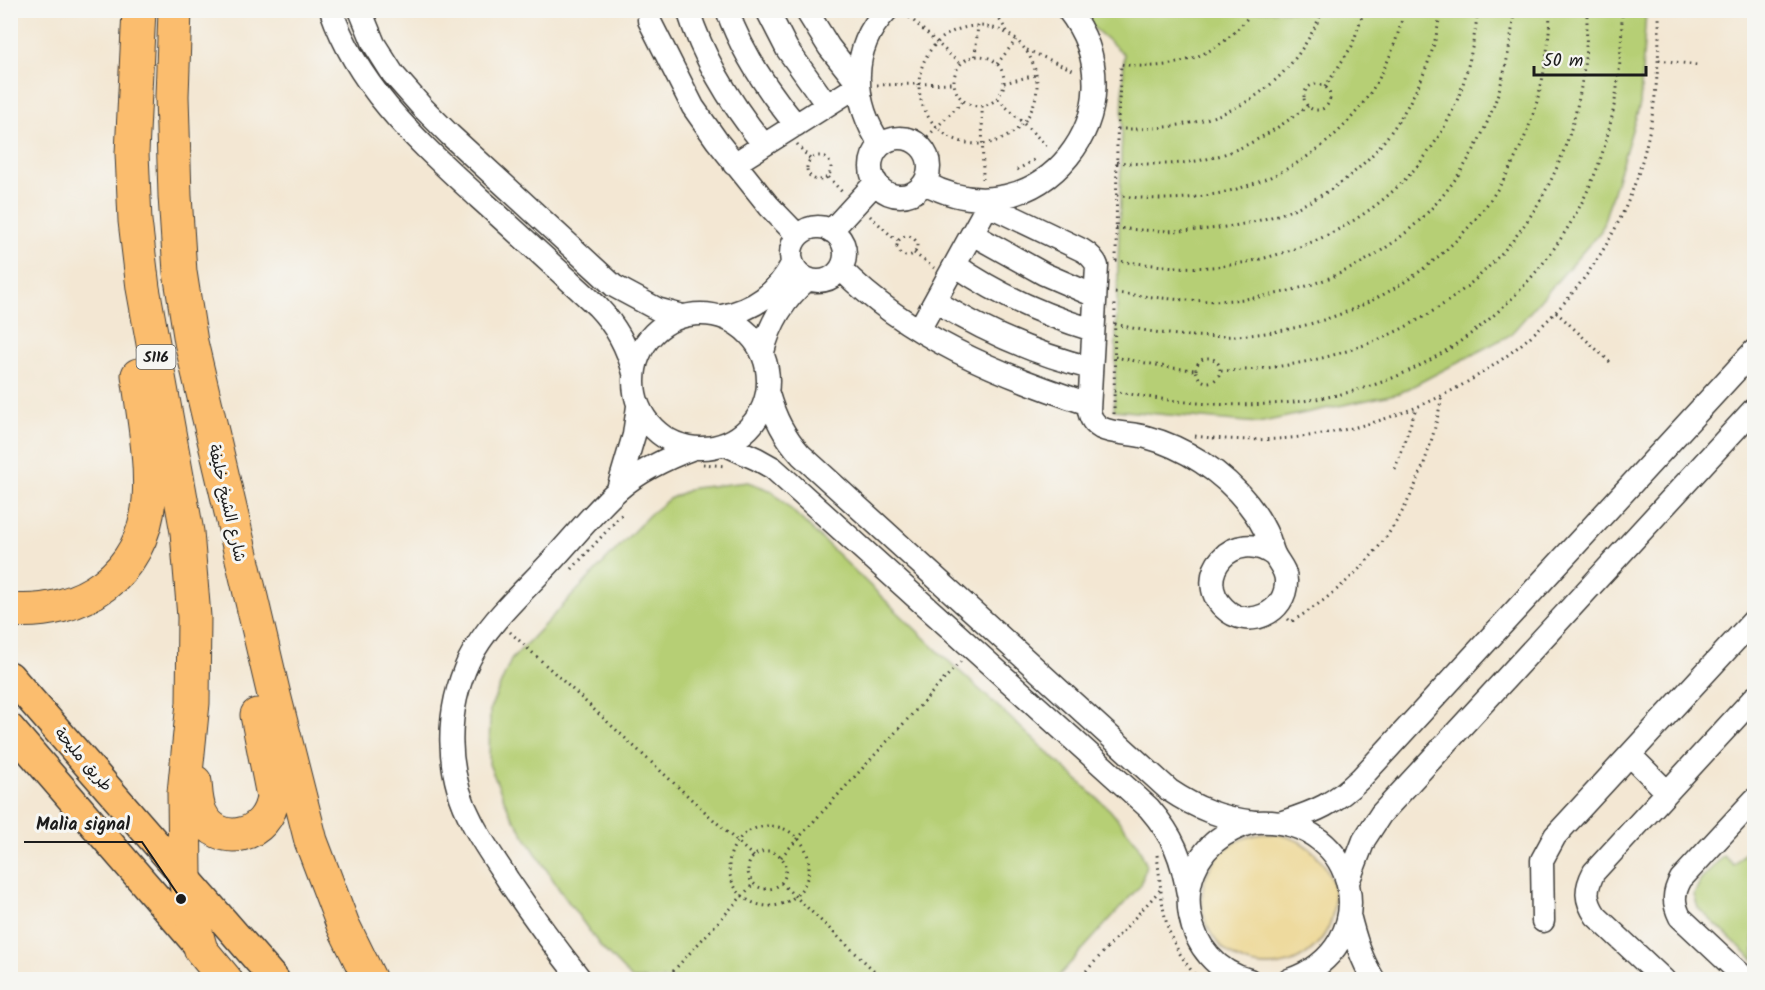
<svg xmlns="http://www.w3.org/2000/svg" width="1765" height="990" font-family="Kalam,'Playpen Sans Arabic',sans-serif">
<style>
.green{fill:#b6cf74;stroke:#697648;stroke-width:1.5}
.sand{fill:#eeda9e;stroke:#857b5d;stroke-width:1.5}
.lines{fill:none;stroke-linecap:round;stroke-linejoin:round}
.minor-casing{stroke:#3c3a37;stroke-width:25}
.major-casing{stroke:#3c3a37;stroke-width:31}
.highway-casing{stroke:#3c3a37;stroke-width:35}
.path{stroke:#3c3a37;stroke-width:3;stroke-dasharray:1.5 4.5;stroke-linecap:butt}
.minor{stroke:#fff;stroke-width:22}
.major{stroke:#fbbd6e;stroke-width:28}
.highway{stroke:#fbbd6e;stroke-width:33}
.labels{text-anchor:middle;stroke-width:6;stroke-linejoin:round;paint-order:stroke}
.shield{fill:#f6f6f2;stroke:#5d5d5c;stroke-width:1.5}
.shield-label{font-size:15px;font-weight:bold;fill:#1c1c1c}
.street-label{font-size:16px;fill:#1c1c1c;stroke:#f6f6f2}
.leader{fill:none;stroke:#1c1c1c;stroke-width:2}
.callout-dot{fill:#1c1c1c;stroke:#f6f6f2;stroke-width:2}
.callout-label{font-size:18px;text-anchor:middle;font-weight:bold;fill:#1c1c1c;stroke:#f6f6f2;stroke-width:6;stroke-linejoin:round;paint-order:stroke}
</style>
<rect width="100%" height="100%" fill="#f6f6f2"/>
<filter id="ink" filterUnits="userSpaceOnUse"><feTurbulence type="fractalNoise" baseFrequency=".0167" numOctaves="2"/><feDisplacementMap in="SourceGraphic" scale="12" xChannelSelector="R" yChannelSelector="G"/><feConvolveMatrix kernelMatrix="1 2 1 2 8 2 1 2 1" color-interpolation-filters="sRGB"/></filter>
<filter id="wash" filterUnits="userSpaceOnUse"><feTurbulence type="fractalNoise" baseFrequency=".008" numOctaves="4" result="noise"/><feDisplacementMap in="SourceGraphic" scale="24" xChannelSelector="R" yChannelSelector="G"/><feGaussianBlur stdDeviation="1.35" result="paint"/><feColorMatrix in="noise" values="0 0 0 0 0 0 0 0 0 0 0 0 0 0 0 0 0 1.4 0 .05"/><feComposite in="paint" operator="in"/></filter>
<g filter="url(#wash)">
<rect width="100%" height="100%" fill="#f3e7d3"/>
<path class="green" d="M1074,11h572l-6,93 -39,127 -91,104 -110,58 -142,30 -144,-13 10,-356z
M748,482l24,9 169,163 169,156 27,33 9,21 -5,21 -85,94h-424l-31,-32 -42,-58 -49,-76 -21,-49 1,-55 21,-49 138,-145 20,-16 24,-11z
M1754,842v118l-56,-52 -4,-13 6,-14 23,-25 11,9z"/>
<path class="sand" d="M1202 900a66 66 0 1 1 132 0a66 66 0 1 1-132 0Z"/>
</g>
<g filter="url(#ink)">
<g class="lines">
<defs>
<path id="minor" d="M331,10c28,80 88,132 148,188 40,36 79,72 118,108 19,20 30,40 37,67
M360,10l14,34 19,30 29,33 28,28 164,151 43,23 26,7
M650,10l-1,10 44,87 24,34 52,65 29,30
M688,10c16,51 43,94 76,135
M727,10c15,43 40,80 69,115
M767,10l20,39 40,56
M871 167a29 29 0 1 1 58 0a29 29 0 1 1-58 0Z
M881,145c-29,-42 -32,-96 6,-135
M734,164l125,-79 -30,-38 -23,-37
M925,183c113,62 221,-74 143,-173
M988,205l94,45c7,4 12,8 15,16l-8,144c1,8 5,14 12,18 12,6 31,5 45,9 38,10 77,35 102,67 8,10 16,23 21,35 2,6 3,12 6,17 5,9 11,14 11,25 1,32 -39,50 -62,27 -33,-32 10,-83 51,-52
M791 254a27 27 0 1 1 54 0a27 27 0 1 1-54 0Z
M831,231l45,-49
M972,234l72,40 51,22
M955,265c43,30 88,50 138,65
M841,269c67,68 159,106 248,135
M935,301c50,31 100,53 156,67
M634 381a67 67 0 1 1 134 0a67 67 0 1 1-134 0Z
M722,316c33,-7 55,-23 70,-52
M919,330l72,-131
M763,352c7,-30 21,-53 45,-73
M768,394c7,24 16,42 33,61l368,335c28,19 53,28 85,32
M724,444l33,15 16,9 376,340c25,29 33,50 39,86
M618,489l16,-54 4,-29
M1630,755l37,37
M1283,822c34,-11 51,-18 78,-44l393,-427
M1348,882l16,-42 17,-26 373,-405
M1349,915c6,23 12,44 25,65
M1543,921l-1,-61 13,-24 199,-216
M581,980c-26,-33 -50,-66 -73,-100 -12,-19 -26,-38 -36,-58 -27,-50 -27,-111 -3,-162 18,-36 51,-65 78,-94 23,-24 48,-56 72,-77 22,-19 48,-31 75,-41
M1249,980c-66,-16 -83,-108 -25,-145 10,-6 22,-12 33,-13 104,-5 129,125 32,158
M1664,980l-68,-64c-11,-16 -11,-27 -2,-44l160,-174
M1747,980l-67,-63c-7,-14 -7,-24 1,-38l73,-79"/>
<path id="major" d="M10,676l265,304
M10,728l191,221"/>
<path id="highway" d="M139,10l-7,143 3,68 8,67 44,244 7,85 -1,86 -9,90 1,82 4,32 12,43 25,30
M175,10l-3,86 3,100 5,76 11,70 82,349 38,150 32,84 27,55
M10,610c72,6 133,-36 139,-110 3,-41 -6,-84 -11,-125
M195,782c1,11 1,22 6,32 17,35 68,24 72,-18l-16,-81"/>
</defs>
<use href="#minor" class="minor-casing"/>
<use href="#major" class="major-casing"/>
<use href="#highway" class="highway-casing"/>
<path class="path" d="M993,10l16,24
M905,13l55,51
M919 85a59 59 0 1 1 118 0a59 59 0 1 1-118 0Z
M1027,50l46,20
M954 81a25 25 0 1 1 50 0a25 25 0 1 1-50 0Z
M975,56l3,-31
M1659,60l38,5
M997,64l19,-24
M1004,83l32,-8
M1304 97a13 13 0 1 1 26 0a13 13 0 1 1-26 0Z
M877,85l76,-2
M1325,87l27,-41 12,-36
M998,99l51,49
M982,106l1,73
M1118,129c95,2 165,-27 205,-119
M797,144l13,15
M919,145l44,-44
M807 168a12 12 0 1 1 24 0a12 12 0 1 1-24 0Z
M1117,162c84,8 124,-6 191,-56
M1017,170l20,-12
M828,177l15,16
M1117,195c131,22 259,-49 287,-185
M870,216l27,25
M1116,228c118,12 230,-11 292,-123 17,-30 29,-60 32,-95
M897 246a10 10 0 1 1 20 0a10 10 0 1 1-20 0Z
M914,253l20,15
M1116,261l1,-121 4,-76c52,9 102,-9 132,-54
M1116,261c31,3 63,8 95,6 96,-8 192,-59 237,-147 18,-34 25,-72 30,-110
M1115,293c40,4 79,10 118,7 163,-13 269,-131 281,-290
M1556,312l55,51
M1115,324c219,56 431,-79 435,-314
M1115,357l57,11 24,2
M1196 370a12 12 0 1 1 24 0a12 12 0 1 1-24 0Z
M1221,371c211,-4 369,-142 366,-361
M1114,391c79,16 164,21 243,-1 109,-30 201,-118 241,-224 18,-50 24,-102 24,-156
M1114,414l1,-114
M1195,436c181,24 367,-69 436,-242 23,-59 29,-121 28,-184
M703,464l23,2
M1395,469l21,-61
M572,569l52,-57
M1288,619l3,3c91,-55 131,-124 151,-226
M510,632l244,225
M729 866a40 40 0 1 1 80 0a40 40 0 1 1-80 0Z
M748 870a19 19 0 1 1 38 0a19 19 0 1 1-38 0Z
M1157,855c7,56 3,78 42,125
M781,857l180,-196
M781,883l103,97
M665,980l89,-97
M1078,980l82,-90"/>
<use href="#minor" class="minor"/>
<use href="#major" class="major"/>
<use href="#highway" class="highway"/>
</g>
</g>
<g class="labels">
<rect class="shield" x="136.5" y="345" width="39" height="24" rx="4.5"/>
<g class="shield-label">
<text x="156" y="362">S116</text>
</g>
<g class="street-label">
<text transform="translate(228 503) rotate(77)" y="6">شارع الشيخ خليفة</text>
<text transform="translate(84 759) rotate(49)" y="6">طريق مليحة</text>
</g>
</g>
<path class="leader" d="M181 899L142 842H24"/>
<circle class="callout-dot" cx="181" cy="899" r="6"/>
<g class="callout-label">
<text x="83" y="830">Malia signal</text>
</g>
<rect width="1765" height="990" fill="none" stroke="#f6f6f2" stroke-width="36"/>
<path d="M1534 66v9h112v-9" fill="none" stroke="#1c1c1c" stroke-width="3"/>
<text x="1543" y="66" font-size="18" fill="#1c1c1c" stroke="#f6f6f2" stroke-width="4.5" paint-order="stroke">50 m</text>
</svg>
